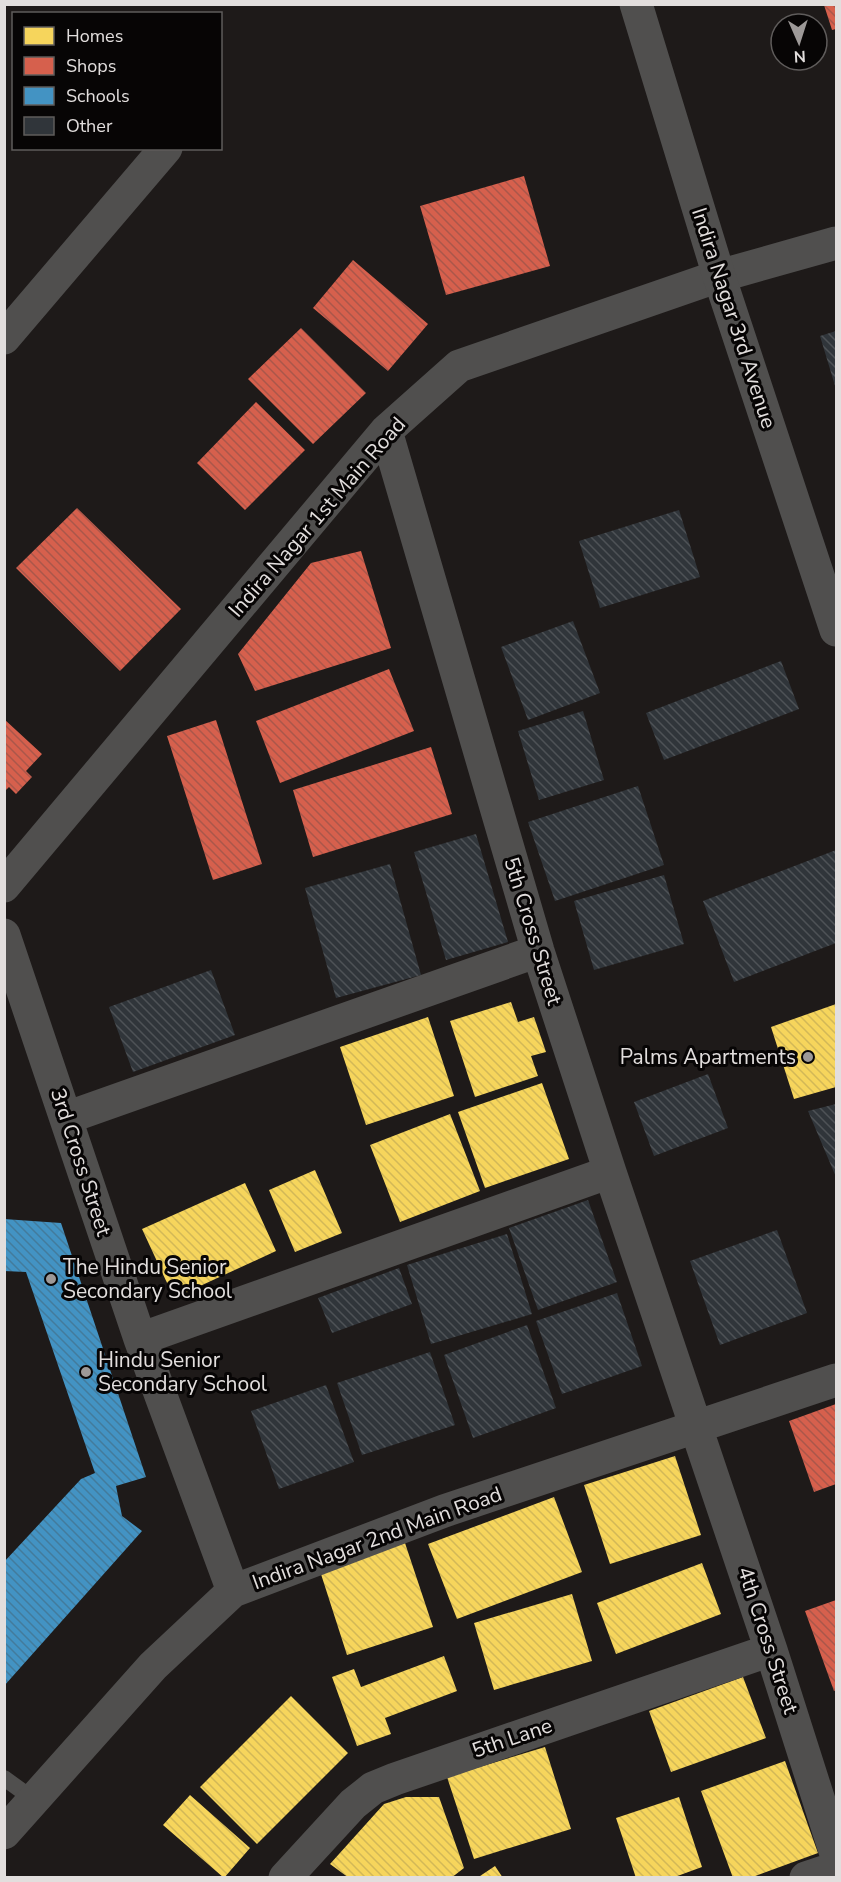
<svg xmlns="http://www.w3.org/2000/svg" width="841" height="1882" font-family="'Nunito Sans',sans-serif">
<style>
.homes{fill:url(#homes-back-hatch)}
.shops{fill:url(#shops-back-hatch)}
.schools{fill:url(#schools-back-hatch)}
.building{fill:url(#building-back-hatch)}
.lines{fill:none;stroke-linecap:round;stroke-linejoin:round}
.service{stroke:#504f4e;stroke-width:16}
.minor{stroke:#504f4e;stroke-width:33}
.tertiary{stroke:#504f4e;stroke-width:33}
.poi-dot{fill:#9d9998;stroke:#070505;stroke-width:2}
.labels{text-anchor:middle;stroke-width:6;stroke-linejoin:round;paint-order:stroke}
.street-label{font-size:21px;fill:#e2dedd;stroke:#070505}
.poi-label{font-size:21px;fill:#e2dedd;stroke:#070505;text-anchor:start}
</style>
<defs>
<pattern id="homes-back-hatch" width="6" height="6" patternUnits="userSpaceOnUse" patternTransform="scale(1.5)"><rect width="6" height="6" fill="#f6d55c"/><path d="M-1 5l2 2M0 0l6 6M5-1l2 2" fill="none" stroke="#d2b857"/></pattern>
<pattern id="shops-back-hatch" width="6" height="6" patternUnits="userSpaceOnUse" patternTransform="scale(1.5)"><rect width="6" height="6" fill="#d6604d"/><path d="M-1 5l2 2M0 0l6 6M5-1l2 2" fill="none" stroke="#aa574a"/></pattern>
<pattern id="schools-back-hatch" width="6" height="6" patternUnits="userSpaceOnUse" patternTransform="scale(1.5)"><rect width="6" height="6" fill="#4393c3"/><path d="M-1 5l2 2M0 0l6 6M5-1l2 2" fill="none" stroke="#437b9c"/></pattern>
<pattern id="building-back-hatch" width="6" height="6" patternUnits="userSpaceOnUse" patternTransform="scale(1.5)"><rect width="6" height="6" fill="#30353a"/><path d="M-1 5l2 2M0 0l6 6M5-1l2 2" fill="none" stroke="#4e5256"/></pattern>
</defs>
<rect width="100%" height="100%" fill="#1e1a19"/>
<path class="homes" d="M511,1002l7,20 16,-5 12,35 -15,4 7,20 -63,21 -25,-76z
M836,1004v83l-42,12 -23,-72z
M428,1017l26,79 -88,29 -26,-78z
M542,1083l27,76 -84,29 -27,-76z
M450,1114l30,77 -80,31 -30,-77z
M315,1170l27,63 -47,19 -26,-62z
M245,1183l31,68 -102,47 -32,-69z
M675,1456l26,79 -91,29 -26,-79z
M554,1497l28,75 -125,47 -29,-75z
M405,1543l28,84 -86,28 -27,-84z
M702,1563l19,51 -105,40 -19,-51z
M572,1594l20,67 -98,29 -20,-67z
M444,1656l13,35 -72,27 6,16 -34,12 -25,-69 22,-8 7,18z
M743,1677l23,61 -95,34 -22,-61z
M291,1696l57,57 -91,91 -57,-57z
M545,1747l26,82 -97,30 -27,-82z
M785,1761l33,92 -68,25h-17l-32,-87z
M190,1795l60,53 -26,30 -61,-53z
M406,1797h33l25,71 -13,10h-102l-19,-14 54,-60z
M679,1797l23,70 -30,11h-36l-20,-60z
M495,1866l8,12h-26z"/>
<path class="shops" d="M824,5h12v24l-4,1z
M524,176l26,90 -104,29 -26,-89z
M353,260l75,64 -40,47 -75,-63z
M301,328l65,65 -53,51 -65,-65z
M256,402l49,48 -60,60 -48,-47z
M77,508l104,101 -61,62 -104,-103z
M361,551l30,97 -136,43 -17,-37 73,-91z
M389,669l25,62 -134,52 -24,-62z
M4,719l38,35 -16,17 6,6 -16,17 -7,-7 -5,5z
M216,720l46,144 -49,16 -46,-144z
M431,747l21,67 -139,43 -20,-67z
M836,1404v80l-22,8 -25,-71z
M836,1600v90l-2,1 -29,-80z"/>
<path class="schools" d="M4,1219l57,4 85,254 -30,9 6,30 20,15 -138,155v-124l77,-83 14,-6 -69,-201 -22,-1z"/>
<path class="building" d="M836,331v58l-16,-53z
M679,510l21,67 -100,31 -21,-67z
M573,621l27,72 -72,27 -27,-73z
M781,661l18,48 -135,51 -18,-47z
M583,711l21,69 -65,20 -21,-69z
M638,786l26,79 -109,36 -27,-79z
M476,834l32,108 -62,18 -32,-108z
M836,850v93l-102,39 -31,-81z
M390,864l31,111 -85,23 -31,-110z
M664,875l20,69 -90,26 -20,-69z
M211,970l24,65 -102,37 -24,-65z
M708,1074l20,54 -74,28 -20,-54z
M836,1104v73l-28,-66z
M588,1200l29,82 -79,28 -29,-82z
M777,1230l30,83 -87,32 -30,-84z
M507,1234l25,80 -101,30 -24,-79z
M399,1268l13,36 -80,29 -14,-35z
M617,1293l25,73 -80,28 -26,-73z
M527,1325l29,83 -83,30 -29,-83z
M430,1352l25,73 -93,30 -25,-72z
M326,1385l28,77 -75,27 -28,-78z"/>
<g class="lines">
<path class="service" d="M4,1778l29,21"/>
<path class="minor" d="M4,338l162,-190
M386,431l152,520 72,221 161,478 65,204
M4,886l382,-455 73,-65 260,-90 117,-33
M4,935l136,404 93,252
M66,1118l472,-167
M140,1339l470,-167
M4,1833l149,-167 80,-75 211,-80 392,-131
M285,1878l68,-74 20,-16 22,-9 376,-129
M806,1878l30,-10"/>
<path class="tertiary" d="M636,4l83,272 117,354"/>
</g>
<g class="poi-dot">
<circle cx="808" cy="1057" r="6"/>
<circle cx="51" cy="1279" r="6"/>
<circle cx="86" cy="1372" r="6"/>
</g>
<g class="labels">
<g class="street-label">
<text transform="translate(734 318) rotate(72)" y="7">Indira Nagar 3rd Avenue</text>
<text transform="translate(317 517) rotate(-49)" y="7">Indira Nagar 1st Main Road</text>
<text transform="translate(533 931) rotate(73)" y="7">5th Cross Street</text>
<text transform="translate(81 1162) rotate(72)" y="7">3rd Cross Street</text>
<text transform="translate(377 1538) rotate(-20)" y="7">Indira Nagar 2nd Main Road</text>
<text transform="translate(768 1640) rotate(72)" y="7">4th Cross Street</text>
<text transform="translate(512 1738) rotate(-19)" y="7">5th Lane</text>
</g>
<g class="poi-label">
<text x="796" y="1064" text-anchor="end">Palms Apartments</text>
<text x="63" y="1274">The Hindu Senior<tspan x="63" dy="24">Secondary School</tspan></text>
<text x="98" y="1367">Hindu Senior<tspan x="98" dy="24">Secondary School</tspan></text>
</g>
</g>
<rect width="841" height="1882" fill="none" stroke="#e2dedd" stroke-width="12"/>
<rect x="12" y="12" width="210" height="138" fill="#070505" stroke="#5f5c5b" stroke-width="1.5"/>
<rect x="24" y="27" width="30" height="18" fill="#f6d55c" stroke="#5f5c5b" stroke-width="1.5"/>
<text x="66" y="42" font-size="18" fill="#e2dedd">Homes</text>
<rect x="24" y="57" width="30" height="18" fill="#d6604d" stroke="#5f5c5b" stroke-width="1.5"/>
<text x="66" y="72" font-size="18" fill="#e2dedd">Shops</text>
<rect x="24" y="87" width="30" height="18" fill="#4393c3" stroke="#5f5c5b" stroke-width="1.5"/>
<text x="66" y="102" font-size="18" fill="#e2dedd">Schools</text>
<rect x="24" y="117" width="30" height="18" fill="#30353a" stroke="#5f5c5b" stroke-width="1.5"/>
<text x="66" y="132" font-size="18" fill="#e2dedd">Other</text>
<g transform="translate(799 42) rotate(177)"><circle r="28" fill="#070505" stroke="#5f5c5b" stroke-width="1.5"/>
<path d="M0-4.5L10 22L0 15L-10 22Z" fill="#9d9998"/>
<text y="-9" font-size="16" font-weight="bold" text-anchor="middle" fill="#e2dedd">N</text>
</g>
</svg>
